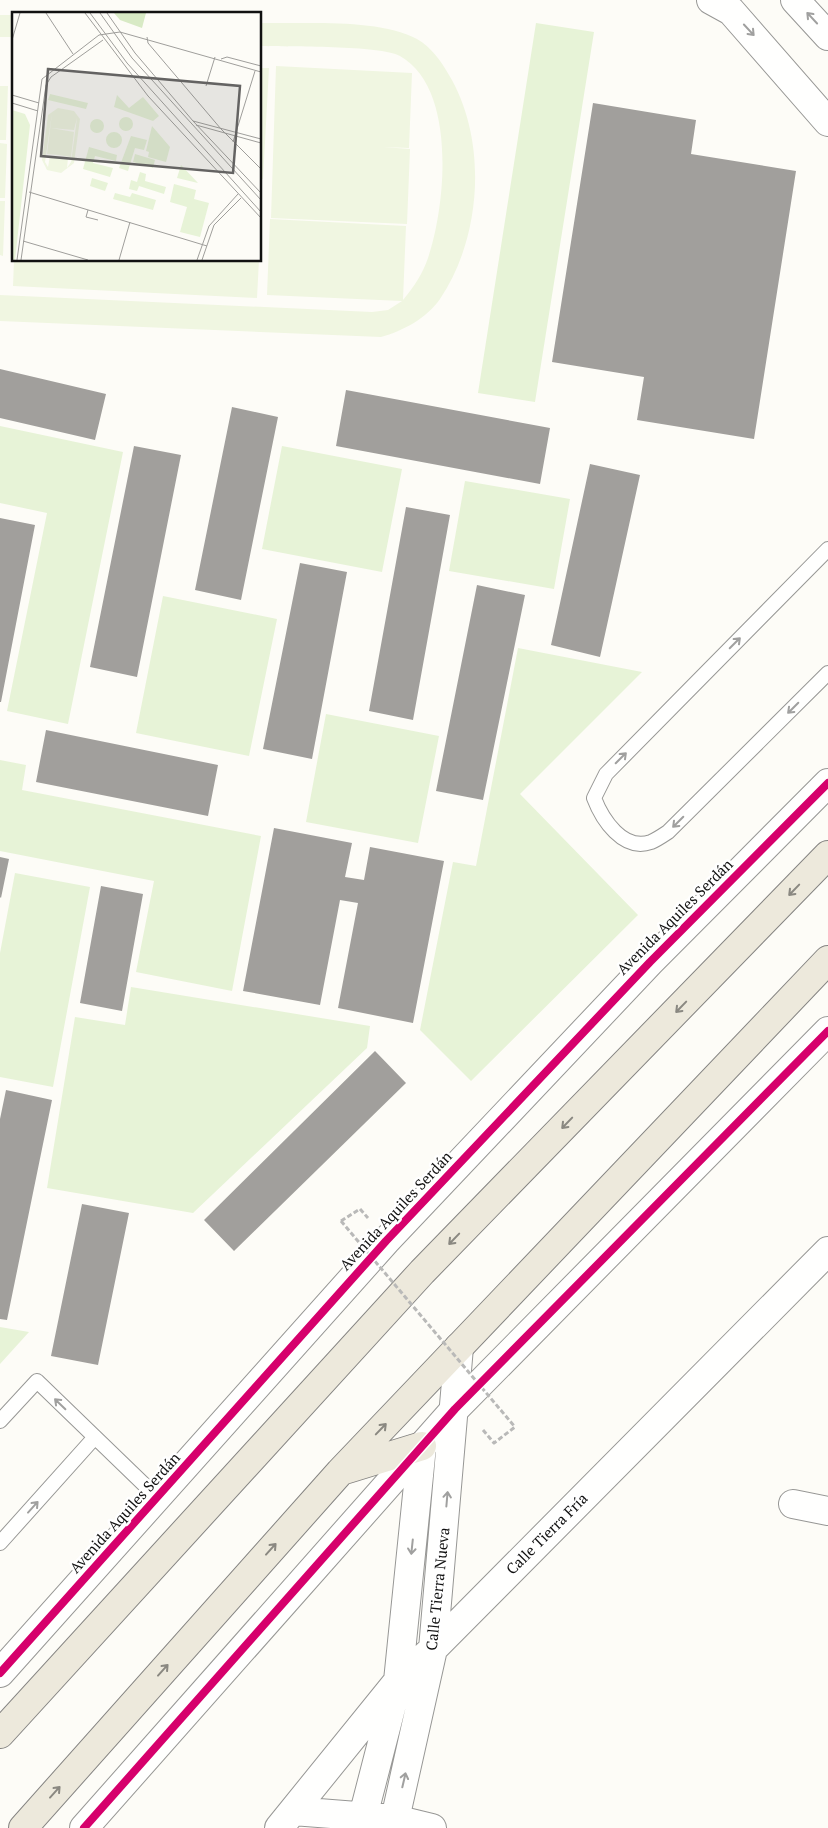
<svg xmlns="http://www.w3.org/2000/svg" width="828" height="1828" font-family="'PT Serif',serif">
<style>
.green{fill:#e7f3d7}
.pitch{fill:#f0f6e1}
.building{fill:#a19f9c}
.lines{fill:none;stroke-linecap:round;stroke-linejoin:round}
.service-casing{stroke:#979795;stroke-width:16}
.minor-casing{stroke:#979795;stroke-width:30}
.tertiary-casing{stroke:#979795;stroke-width:30}
.primary-casing{stroke:#858482;stroke-width:30}
.path{stroke:#b9b9b8;stroke-width:3;stroke-dasharray:5 2.5;stroke-linecap:butt}
.service{stroke:#fffffe;stroke-width:14}
.minor{stroke:#fffffe;stroke-width:28}
.tertiary{stroke:#fffffe;stroke-width:28}
.primary{stroke:#ede9dc;stroke-width:28}
.path-bridge{stroke:#b9b9b8;stroke-width:3;stroke-dasharray:5 2.5;stroke-linecap:butt}
.cycleway-casing{stroke:#fff;stroke-width:11}
.cycleway{stroke:#d6006c;stroke-width:8}
.oneway{stroke:#a0a09f}
.oneway2{stroke:#8a8881}
.labels{text-anchor:middle;stroke-width:5;stroke-linejoin:round;paint-order:stroke}
.street-label{font-size:15px;fill:#111;stroke:#fff}
.inset-road{fill:none;stroke:#9f9e9b;stroke-width:1}
.view{fill:#646362;fill-opacity:0.15;stroke:#646362;stroke-width:2.5}
.inset-edge{fill:none;stroke:#111;stroke-width:2.5}
</style>
<rect width="100%" height="100%" fill="#fdfcf7"/>
<path class="green" d="M536,23l58,9 -59,370 -57,-9z
M0,426l123,26 -55,272 -61,-13 40,-198 -47,-10z
M282,446l120,23 -20,103 -120,-23z
M465,481l105,18 -16,90 -105,-18z
M163,596l114,23 -28,137 -113,-23z
M518,648l124,24 -122,122 118,121 -167,166 -51,-51 33,-168 23,4z
M326,714l113,22 -21,107 -112,-21z
M0,760l26,5 -4,25 239,46 -29,155 -96,-19 18,-91 -154,-30z
M15,873l75,14 -37,200 -53,-10v-124z
M131,987l239,39 -3,22 -174,165 -146,-25 28,-171 50,8z
M0,1327l29,5 -29,32z"/>
<path class="pitch" d="M0,15h14v22h-14z
M260,23c45,1 118,-5 157,16 14,8 24,22 32,36 39,65 33,162 -9,224 -13,19 -37,32 -59,38l-381,-16v-26l372,17 16,-2 14,-9 -135,-6 3,-76 136,7 -3,74c11,-13 20,-27 25,-42 18,-53 29,-170 -28,-202 -20,-11 -112,-9 -140,-10z
M276,66l136,7 -3,75 -26,-1 27,2 -3,75 -136,-6z
M260,68h9l-6,111h-3z
M0,86h8l-2,54h-6z
M0,143l7,1 -2,54h-5z
M0,201h5l-2,55 -3,-1z
M14,260h245l-2,38 -244,-12z"/>
<path class="building" d="M593,103l103,17 -5,34 105,17 -42,268 -117,-19 7,-43 -92,-15z
M0,369l106,25 -11,46 -95,-22z
M346,390l204,38 -10,56 -204,-38z
M232,407l46,10 -37,183 -46,-10z
M134,446l47,9 -44,222 -47,-10z
M590,464l50,11 -40,182 -49,-12z
M406,507l44,8 -37,205 -44,-9z
M0,518l35,7 -34,177h-1z
M300,563l47,9 -35,187 -49,-10z
M477,585l48,10 -42,205 -47,-9z
M46,730l172,35 -10,51 -172,-34z
M274,828l78,15 -7,34 19,3 6,-33 74,14 -31,162 -75,-15 20,-105 -18,-3 -20,105 -77,-14z
M0,857l9,2 -8,39 -1,-1z
M101,886l42,8 -21,117 -42,-8z
M375,1051l31,32 -172,168 -30,-31z
M6,1090l46,10 -45,220 -7,-1v-200z
M82,1204l47,9 -31,152 -47,-9z"/>
<g class="lines">
<defs>
<path id="service" d="M828,549l-222,225 -12,24c8,21 29,54 57,44 5,-2 11,-6 17,-10l160,-159
M0,1421l37,-40 120,116
M0,1543l95,-106"/>
<path id="minor" d="M793,1504l35,7
M293,1811l102,8 37,9
M279,1828l119,-147 35,-32 395,-398
M360,1828l38,-147 24,-235
M393,1828l40,-179 26,-302"/>
<path id="tertiary" d="M711,0l20,11 97,111
M795,0l33,36
M0,1673l386,-432 264,-279 178,-179
M84,1828l371,-419 373,-378"/>
<path id="primary" d="M341,1471l81,-25
M0,1734l422,-462 406,-417
M23,1828l317,-356 488,-512"/>
</defs>
<use href="#service" class="service-casing"/>
<use href="#minor" class="minor-casing"/>
<use href="#tertiary" class="tertiary-casing"/>
<use href="#primary" class="primary-casing"/>
<path class="path" d="M341,1221l19,-12 8,9
M483,1430l11,13 21,-16"/>
<use href="#service" class="service"/>
<use href="#minor" class="minor"/>
<use href="#tertiary" class="tertiary"/>
<use href="#primary" class="primary"/>
<path class="path-bridge" d="M341,1221l174,206"/>
<defs>
<path id="cycleway" d="M0,1673l386,-432 264,-279 178,-179
M84,1828l371,-419 373,-378"/>
</defs>
<use href="#cycleway" class="cycleway-casing"/>
<use href="#cycleway" class="cycleway"/>
</g>
<defs><path id="oneway-shaft" d="M-6 0H5M1.5-3L5.5 0L1.5 3" fill="none" stroke-width="1.6" stroke-linecap="round" stroke-linejoin="round" transform="scale(1.25)"/></defs>
<g class="oneway">
<use href="#oneway-shaft" transform="translate(812 18) rotate(-133)"/>
<use href="#oneway-shaft" transform="translate(749 30) rotate(47)"/>
<use href="#oneway-shaft" transform="translate(735 643) rotate(-45)"/>
<use href="#oneway-shaft" transform="translate(793 708) rotate(135)"/>
<use href="#oneway-shaft" transform="translate(621 758) rotate(-45)"/>
<use href="#oneway-shaft" transform="translate(678 822) rotate(135)"/>
<use href="#oneway-shaft" transform="translate(60 1404) rotate(-136)"/>
<use href="#oneway-shaft" transform="translate(447 1499) rotate(-85)"/>
<use href="#oneway-shaft" transform="translate(33 1507) rotate(-48)"/>
<use href="#oneway-shaft" transform="translate(412 1547) rotate(96)"/>
<use href="#oneway-shaft" transform="translate(404 1780) rotate(-77)"/>
</g>
<g class="oneway2">
<use href="#oneway-shaft" transform="translate(794 890) rotate(134)"/>
<use href="#oneway-shaft" transform="translate(681 1007) rotate(134)"/>
<use href="#oneway-shaft" transform="translate(567 1123) rotate(134)"/>
<use href="#oneway-shaft" transform="translate(454 1239) rotate(134)"/>
<use href="#oneway-shaft" transform="translate(381 1429) rotate(-46)"/>
<use href="#oneway-shaft" transform="translate(271 1549) rotate(-48)"/>
<use href="#oneway-shaft" transform="translate(163 1670) rotate(-48)"/>
<use href="#oneway-shaft" transform="translate(55 1792) rotate(-48)"/>
</g>
<g class="labels">
<g class="street-label">
<text transform="translate(675 917) rotate(-45)" y="5">Avenida Aquiles Serdán</text>
<text transform="translate(396 1211) rotate(-47)" y="5">Avenida Aquiles Serdán</text>
<text transform="translate(125 1513) rotate(-48)" y="5">Avenida Aquiles Serdán</text>
<text transform="translate(547 1534) rotate(-45)" y="5">Calle Tierra Fría</text>
<text transform="translate(438 1589) rotate(-84)" y="5">Calle Tierra Nueva</text>
</g>
</g>
<g transform="translate(12 12)">
<rect width="249" height="249" fill="#fdfcf7"/>
<path d="M38,82l38,9 -2,6 -38,-9zM105,83l12,13 14,-11 16,19 -6,5 -39,-14zM0,98l13,4 5,11 -15,135h-3zM107 112a7 7 0 1 1 14 0a7 7 0 1 1-14 0ZM78 114a7 7 0 1 1 14 0a7 7 0 1 1-14 0ZM140,114l18,21 -4,15 -18,-5 1,-5 -3,-1zM94 128a8 8 0 1 1 16 0a8 8 0 1 1-16 0ZM119,124l16,4 -3,10 -9,-2 -7,23 -9,-3zM77,135l28,8 -1,6 -21,-5 -2,7 20,5 -3,9 -27,-8zM123,142l20,6 -2,8 -20,-6zM169,153l17,18 -21,-5zM128,160l6,2 -1,7 21,6 -2,7 -25,-8 -2,5 -8,-2 2,-9 6,2zM80,166l16,5 -3,8 -15,-5zM162,172l22,6 -2,9 15,4 -9,34 -20,-5 7,-25 -17,-5zM103,181l15,4 2,-4 24,7 -3,10 -40,-11z" fill="#e7f3d7"/>
<path d="M102,1h32l-4,15 -22,-8z" fill="#d8eac5"/>
<path d="M46,96l16,3 6,8 -6,44 -13,10 -14,-3 -5,-10 6,-45zM40,101l-5,41 12,1 2,-15 -2,15 12,2 3,-25 -23,-4 23,2 3,-12 -6,44 -4,6 1,-10 -18,-2 -2,11 -3,-5z" fill="#f0f6e1" fill-rule="evenodd"/>
<path class="inset-road" d="M34,1l27,41M73,1l63,83 113,122M78,1l37,50 134,149M88,1l32,45 129,142M95,1l28,40 58,68 68,72M108,20l141,40M87,23l21,-3M135,25l1,6 73,86 40,40M0,28l8,-27M209,47l6,-2 34,9M194,74l9,-29M0,83l27,8M0,91l26,8M181,109l68,18M184,113l65,18M221,130l22,-71M17,180l178,54M76,198l-2,7 12,3M11,229l65,19M5,248l25,-181 57,-44M9,248l25,-175 5,-8 52,-37M107,248l11,-38M185,248l12,-34 29,-32M190,248l12,-35 27,-27"/>
<path class="view" d="M36,57l192,17 -7,87 -192,-17z"/>
<rect width="249" height="249" class="inset-edge"/>
</g>
</svg>
